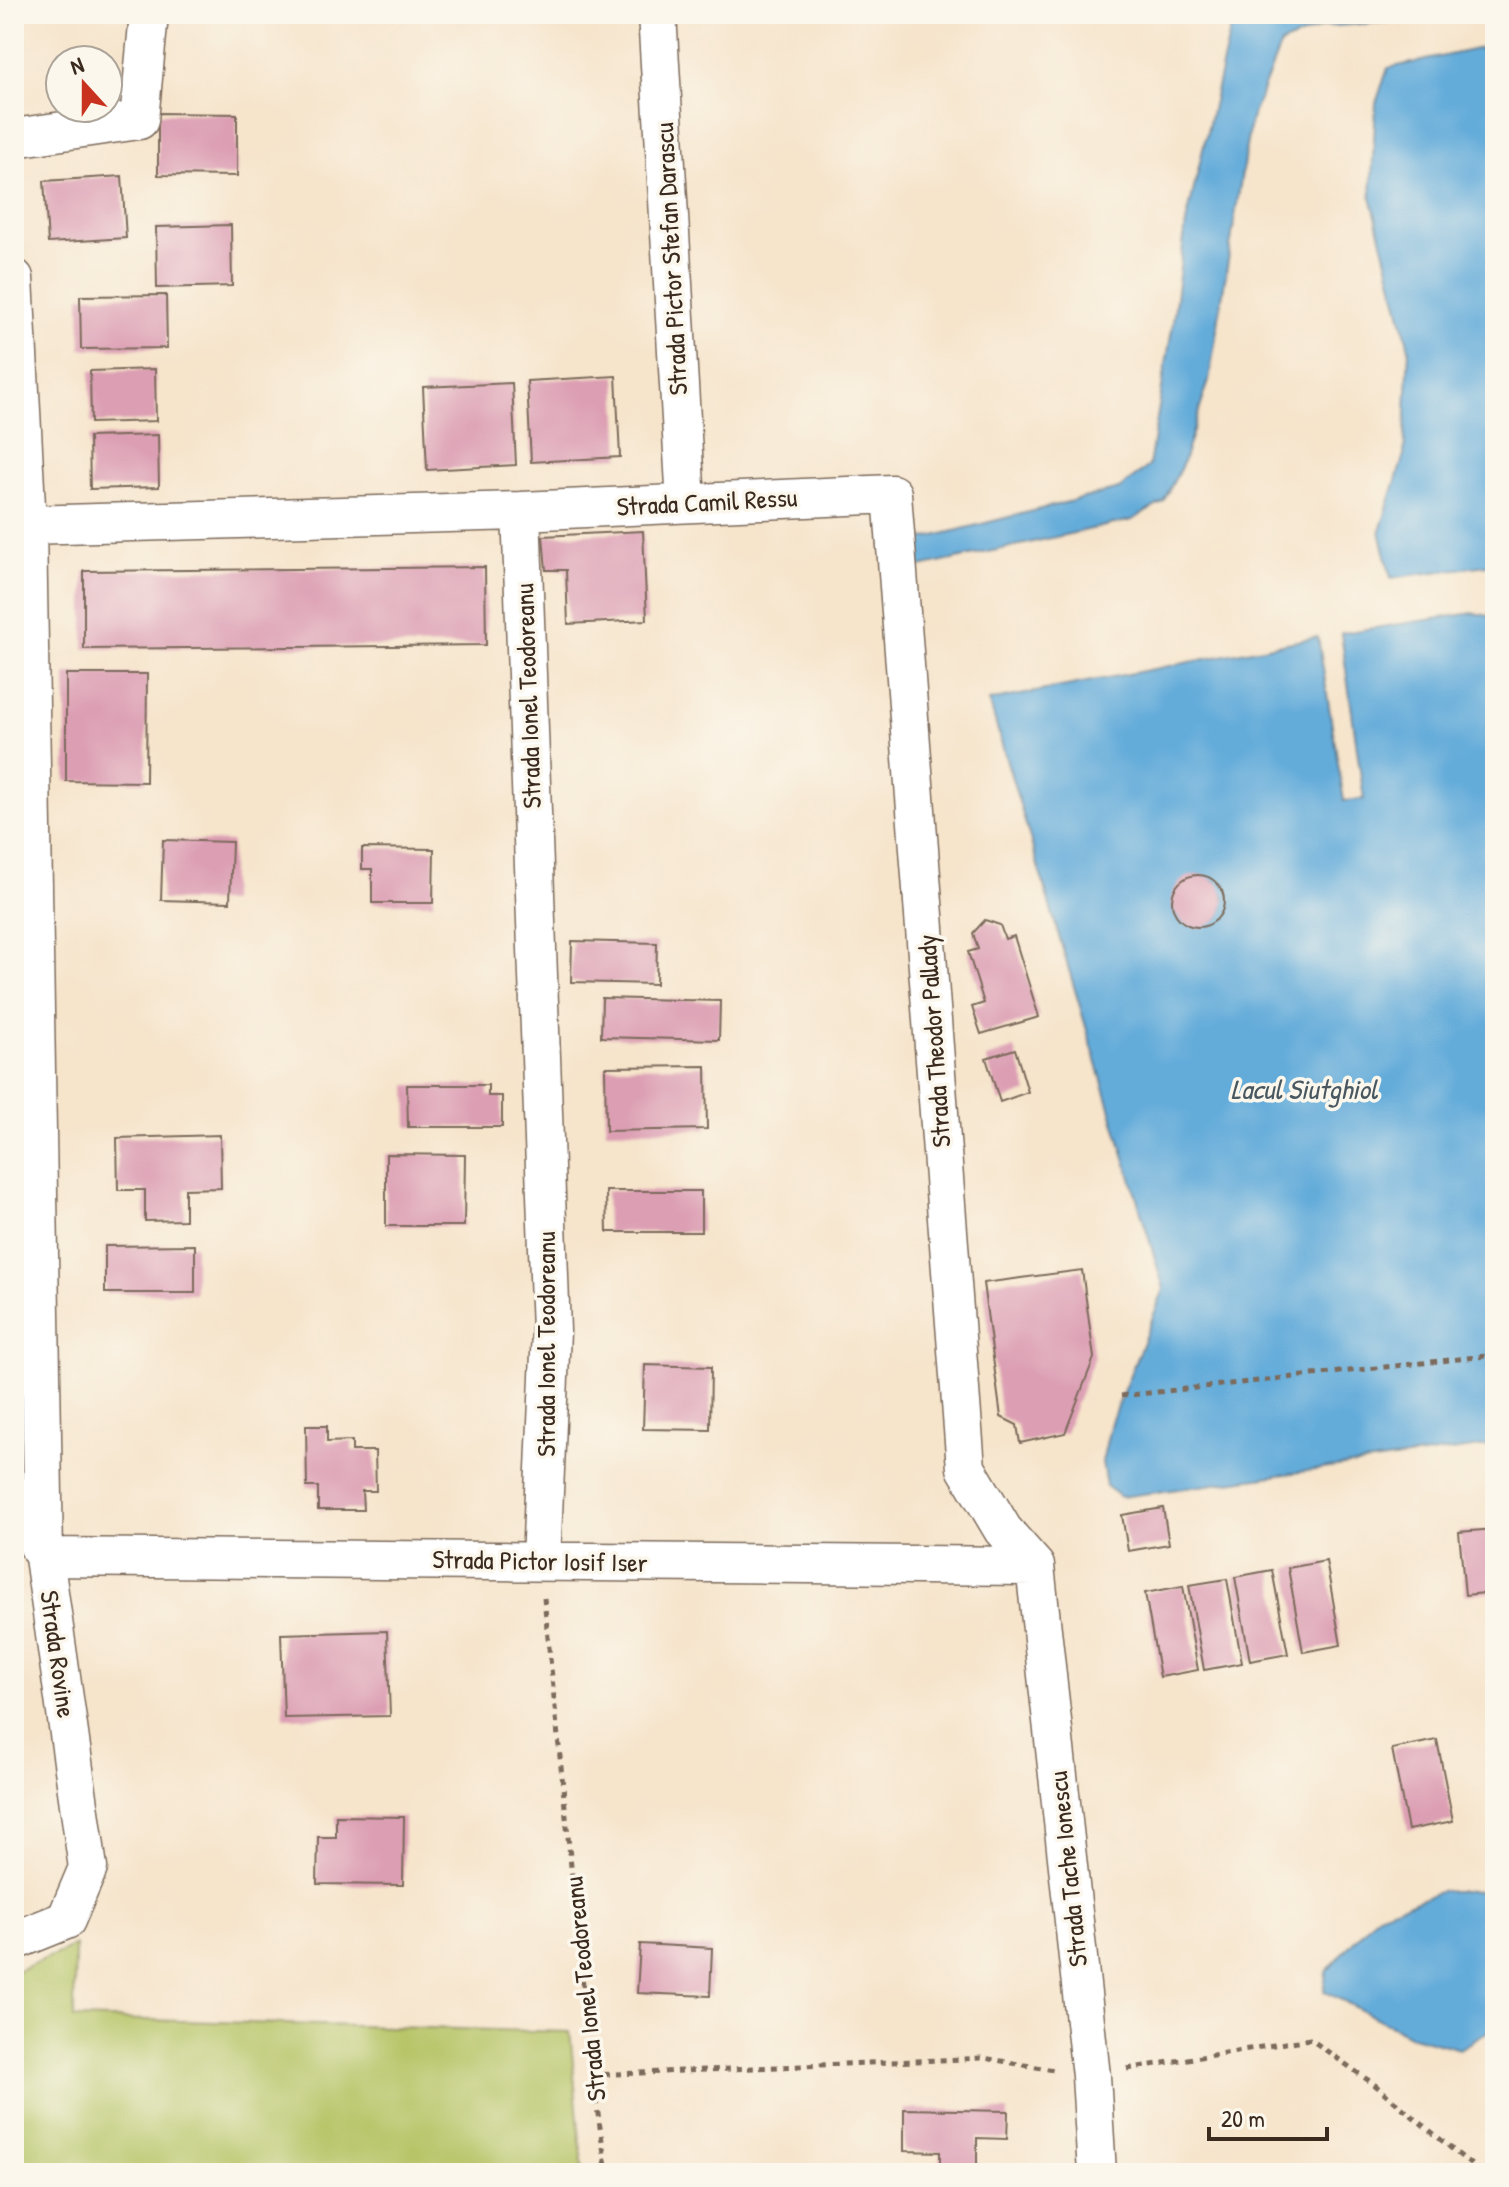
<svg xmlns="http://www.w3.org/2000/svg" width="1509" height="2187" font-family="'Patrick Hand',sans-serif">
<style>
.green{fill:#b7c567;stroke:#797842;stroke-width:2}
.water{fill:#63acda;stroke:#4f6b7c;stroke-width:2;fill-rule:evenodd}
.building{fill:#dc9eb3}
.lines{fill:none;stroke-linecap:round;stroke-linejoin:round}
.street-casing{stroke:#7c6b5b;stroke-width:41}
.path{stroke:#7c6b5b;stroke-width:5;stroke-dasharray:6 6;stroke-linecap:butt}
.street{stroke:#fff;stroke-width:38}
.labels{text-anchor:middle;stroke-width:7;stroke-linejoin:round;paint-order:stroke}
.street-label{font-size:26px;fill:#3b2a1e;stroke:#fbf7ec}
.water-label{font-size:28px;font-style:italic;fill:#495860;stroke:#fbf7ec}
</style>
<rect width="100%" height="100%" fill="#fbf7ec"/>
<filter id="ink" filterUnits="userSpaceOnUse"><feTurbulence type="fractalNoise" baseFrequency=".0125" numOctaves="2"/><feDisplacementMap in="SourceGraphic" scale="16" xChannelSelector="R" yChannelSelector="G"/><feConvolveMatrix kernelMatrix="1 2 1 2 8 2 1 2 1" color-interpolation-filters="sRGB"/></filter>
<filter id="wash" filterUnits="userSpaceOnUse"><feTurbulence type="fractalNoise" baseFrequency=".006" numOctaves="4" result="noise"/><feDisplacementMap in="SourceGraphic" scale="32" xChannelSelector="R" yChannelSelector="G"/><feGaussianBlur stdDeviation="1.8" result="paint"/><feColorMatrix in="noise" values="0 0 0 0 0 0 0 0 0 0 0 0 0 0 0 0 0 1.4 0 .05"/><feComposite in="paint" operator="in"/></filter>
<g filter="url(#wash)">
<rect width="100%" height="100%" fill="#f6e4cb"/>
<path class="green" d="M75,1946l-1,72 496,14 13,141h-569v-201z"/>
<path class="water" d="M1234,14h189l-36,8 -65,5 -41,17 -31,78 -41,258 -27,85 -19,37 -31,18 -216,48 -1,-27 204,-52 30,-23 23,-137 14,-106z
M1495,45v519l-104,14 -11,-47 24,-76 5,-107 -38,-151 5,-94 12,-35z
M1473,613l22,4v828l-374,52 -15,-11 -4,-24 9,-40 53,-133 -175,-588 329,-64 26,164 20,-2 -23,-166zM1199,875l16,6 9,15c0,12 -3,23 -15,27 -36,16 -54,-42 -10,-48z
M1495,1887v141l-36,21 -50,-14 -85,-44 2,-19 52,-58 64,-23h47z"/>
<g id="blocks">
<path class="building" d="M158,113l79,1v62l-79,-1z
M122,176l4,62 -78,5 -4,-62z
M231,225l1,61 -75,2 -1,-61z
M166,295l1,53 -86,1 -1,-53z
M155,369l1,52 -65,2 -1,-52z
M616,376l4,81 -89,5 -4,-81z
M512,383l4,82 -89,5 -4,-83z
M158,435l1,52 -69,2 -1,-52z
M643,531l4,89 -79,4 -2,-54h-20l-3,-34z
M485,567l1,78 -402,4v-78z
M66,674h81l-1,108 -80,-1z
M163,840l69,2 -2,60 -69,-2z
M362,848l72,1 -1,54h-61v-34h-10z
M1172 901a26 26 0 1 1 52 0a26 26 0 1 1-52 0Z
M985,920l15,5 5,14 9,-3 25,81 -58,17 -9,-27 12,-4 -16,-51 10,-3 -5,-16z
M572,941l85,2 -1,41 -85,-2z
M602,998l118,3 -1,39 -118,-3z
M1015,1049l13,43 -28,10 -14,-44z
M706,1066l1,63 -101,2 -1,-64z
M407,1085h81v11h14v31h-94z
M220,1135l1,53 -36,1v31l-40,1v-31h-27l-1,-52z
M386,1154l79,1 -1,71h-78z
M606,1191h95v41h-94z
M195,1245v48h-90v-47z
M1082,1270l12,88 -29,75 -45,10 -3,-18 -16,-8 -18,-134z
M645,1365l66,2 -1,63 -67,-1z
M306,1426h21v16l25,-1v10h23l1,40h-14l1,19h-45v-23h-11z
M1163,1508l6,36 -41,7 -6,-36z
M1495,1529v63l-30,3 -6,-63z
M1326,1561l15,84 -38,7 -15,-84z
M1272,1570l16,84 -38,7 -15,-84z
M1227,1579l15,84 -38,7 -15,-85z
M1183,1586l15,84 -38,7 -15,-84z
M387,1631l3,85 -106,2 -3,-84z
M1437,1740l16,81 -45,9 -16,-81z
M336,1816l68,1 -1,68 -86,-1 1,-47h18z
M640,1944l72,4 -2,48 -73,-3z
M904,2109l104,2 -1,28 -30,-1v28h-37v-14l-36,-1z"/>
</g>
</g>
<g filter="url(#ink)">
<use href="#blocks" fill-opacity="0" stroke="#7c6b5b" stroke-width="2"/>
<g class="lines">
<defs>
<path id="street" d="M657,14l29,489
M14,138l125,-18 10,-106
M14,278l13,247 17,1032 44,311 -22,52 -52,21
M521,511l30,820 -10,230
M27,525l494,-14 371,-17 74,974 37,62 32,36
M14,1495l30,62 991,9
M1035,1566l56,510 6,97"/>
</defs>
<use href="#street" class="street-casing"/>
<path class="path" d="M1121,1396l374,-41
M544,1598l48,477 15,98
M1127,2069l183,-30 65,46 106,88
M592,2075l392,-17 70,12"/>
<use href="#street" class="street"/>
</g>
</g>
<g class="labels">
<g class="street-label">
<text transform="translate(671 259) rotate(-93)" y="9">Strada Pictor Stefan Darascu</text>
<text transform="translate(707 502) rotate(-3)" y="9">Strada Camil Ressu</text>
<text transform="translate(528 696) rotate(-92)" y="9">Strada Ionel Teodoreanu</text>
<text transform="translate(934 1041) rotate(-94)" y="9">Strada Theodor Pallady</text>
<text transform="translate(546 1344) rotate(-90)" y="9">Strada Ionel Teodoreanu</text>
<text transform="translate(540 1561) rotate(1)" y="9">Strada Pictor Iosif Iser</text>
<text transform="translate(58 1654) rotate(82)" y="9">Strada Rovine</text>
<text transform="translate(1068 1869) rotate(-96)" y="9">Strada Tache Ionescu</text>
<text transform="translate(585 1989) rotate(-96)" y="9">Strada Ionel Teodoreanu</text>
</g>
<g class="water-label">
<text x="1304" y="1099">Lacul Siutghiol</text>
</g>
</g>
<rect width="1509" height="2187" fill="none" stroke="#fbf7ec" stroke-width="48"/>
<g transform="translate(84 84) rotate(339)"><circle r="38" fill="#fbf7ec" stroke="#aea59a" stroke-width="2"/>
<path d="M0-6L14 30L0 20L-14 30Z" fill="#c8321e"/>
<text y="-12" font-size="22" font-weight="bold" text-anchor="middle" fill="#3b2a1e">N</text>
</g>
<path d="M1209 2127v12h118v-12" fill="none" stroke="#3b2a1e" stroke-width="4"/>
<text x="1221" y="2127" font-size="24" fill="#3b2a1e" stroke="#fbf7ec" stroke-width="6" paint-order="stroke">20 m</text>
</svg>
